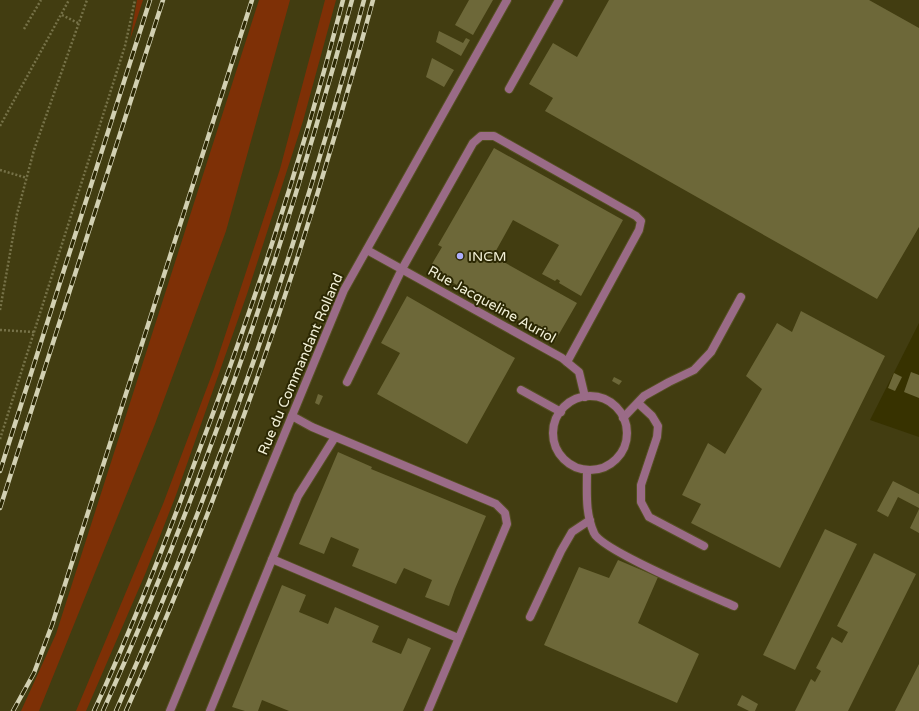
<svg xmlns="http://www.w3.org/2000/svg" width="919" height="711" font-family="'Varela Round',sans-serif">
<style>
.built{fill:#423d11}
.green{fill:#7e3006}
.building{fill:#6d6839}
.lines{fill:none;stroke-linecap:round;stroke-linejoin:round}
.service-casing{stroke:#555022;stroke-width:10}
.minor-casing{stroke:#555022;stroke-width:10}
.tertiary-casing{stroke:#555022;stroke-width:10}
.path{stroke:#767248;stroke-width:2.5;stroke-dasharray:2 2;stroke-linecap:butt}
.service{stroke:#9a6b87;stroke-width:8}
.minor{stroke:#9a6b87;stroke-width:8}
.tertiary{stroke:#9a6b87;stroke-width:8}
.rail-casing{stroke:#d2d0b2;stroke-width:4.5}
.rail{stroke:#2c2803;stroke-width:3;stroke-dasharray:9;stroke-linecap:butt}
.poi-dot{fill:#adaefb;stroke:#2c2803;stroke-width:1.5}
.labels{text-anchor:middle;stroke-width:4;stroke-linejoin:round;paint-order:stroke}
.poi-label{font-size:14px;fill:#f2f0d7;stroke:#2c2803;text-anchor:start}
.street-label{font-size:14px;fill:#f2f0d7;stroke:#2c2803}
</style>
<rect width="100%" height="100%" fill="#373200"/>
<path class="built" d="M0,0h919v323l-49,97 49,17v274h-919z"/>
<path class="green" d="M137,0h6l-13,40z
M259,0h31l-64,231 -71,193 -116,287h-18l35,-77z
M325,0h11l-33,121 -56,173 -71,201 -30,77 -60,139h-10l87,-207 51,-135 66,-200z"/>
<path class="building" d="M469,0h24l-20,35 -18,-10z
M609,0h260l50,28v199l-42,72 -332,-188 8,-13 -24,-14 24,-41 24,14z
M439,31l24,12 3,-5 4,2 -9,16 -25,-14z
M432,58l22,12 -10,17 -18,-10z
M494,148l129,72 -42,76 -22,-13 1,-2 -3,-2 -2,2 -13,-7 17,-29 -46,-25 -20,36 84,47 -22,38 -126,-72 13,-22 -4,-2z
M407,296l108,62 -48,86 -90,-50 23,-41 -19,-10z
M801,311l84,45 -105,212 -89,-45 10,-19 -19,-9 26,-52 17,11 37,-65 -16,-13 31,-53 15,9z
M911,372l8,3v23l-15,-6z
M894,373l8,4 -7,14 -7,-3z
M614,377l8,4 -3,4 -7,-4z
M318,394l5,2 -4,9 -4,-2z
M338,452l34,15 -1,2 115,47 -31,73 -6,17 -24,-9 7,-17 -28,-12 -8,16 -44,-18 7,-17 -28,-12 -7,17 -25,-10z
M893,481l26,13v14l-21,-11 -10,20 -11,-6z
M919,509v24l-9,-5z
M825,529l32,15 -62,126 -32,-15z
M874,553l42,21 -68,137h-53l16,-32 4,3 6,-11 -5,-3 16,-31 10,6 6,-11 -11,-6z
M618,560l40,17 -20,46 61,31 -22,49 -133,-58 35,-78 30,11z
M282,585l24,10 -7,17 29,12 7,-17 44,19 -7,16 29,12 7,-16 23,10 -28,63h-114l-27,-11 -4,11h-13l-13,-4z
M919,664v47h-24z
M742,695l16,9 -3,7h-6l-12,-6z"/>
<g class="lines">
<defs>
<path id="service" d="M509,89l50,-89
M347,382l55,-113 71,-126 8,-7h13l142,80 5,5 -2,9 -72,132
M521,390l40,22
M638,403l14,13 6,10 -1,11 -16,48v17l8,15 55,29
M292,416l20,11 184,77 9,9 2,11 -79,187
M623,418l21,-22 25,-14 25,-12 17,-18 30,-55
M587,470c0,22 -2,43 7,63 7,17 117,63 140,73
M272,559l186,79
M530,617l31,-66 11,-19 18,-12
M210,711l88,-215 37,-59"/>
<path id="minor" d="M367,250l195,108 17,14 6,25
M553 433a37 37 0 1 1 74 0a37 37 0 1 1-74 0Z"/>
<path id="tertiary" d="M170,711l174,-421 163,-290"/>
</defs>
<use href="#service" class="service-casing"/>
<use href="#minor" class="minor-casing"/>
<use href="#tertiary" class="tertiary-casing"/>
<path class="path" d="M62,15l16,8
M24,29l17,-29
M0,126l69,-126
M0,170l27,8
M0,310l17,-96 17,-64 53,-150
M0,330l34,2
M0,439l125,-393 10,-46"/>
<use href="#service" class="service"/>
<use href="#minor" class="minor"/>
<use href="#tertiary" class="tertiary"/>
<defs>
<path id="rail" d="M0,471l150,-471
M0,508l163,-508
M13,711l21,-38 18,-48 200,-625
M94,711c39,-85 73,-172 105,-260 56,-148 105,-298 144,-451
M103,711c103,-229 183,-469 249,-711
M116,711c101,-230 184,-468 248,-711
M126,711c102,-229 182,-469 247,-711"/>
</defs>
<use href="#rail" class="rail-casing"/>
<use href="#rail" class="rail"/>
</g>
<circle class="poi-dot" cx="460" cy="256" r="4"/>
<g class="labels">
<g class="poi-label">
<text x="468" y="261">INCM</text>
</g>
<g class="street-label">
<text transform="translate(492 304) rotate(29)" y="5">Rue Jacqueline Auriol</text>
<text transform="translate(300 364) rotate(-67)" y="5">Rue du Commandant Rolland</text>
</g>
</g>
</svg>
